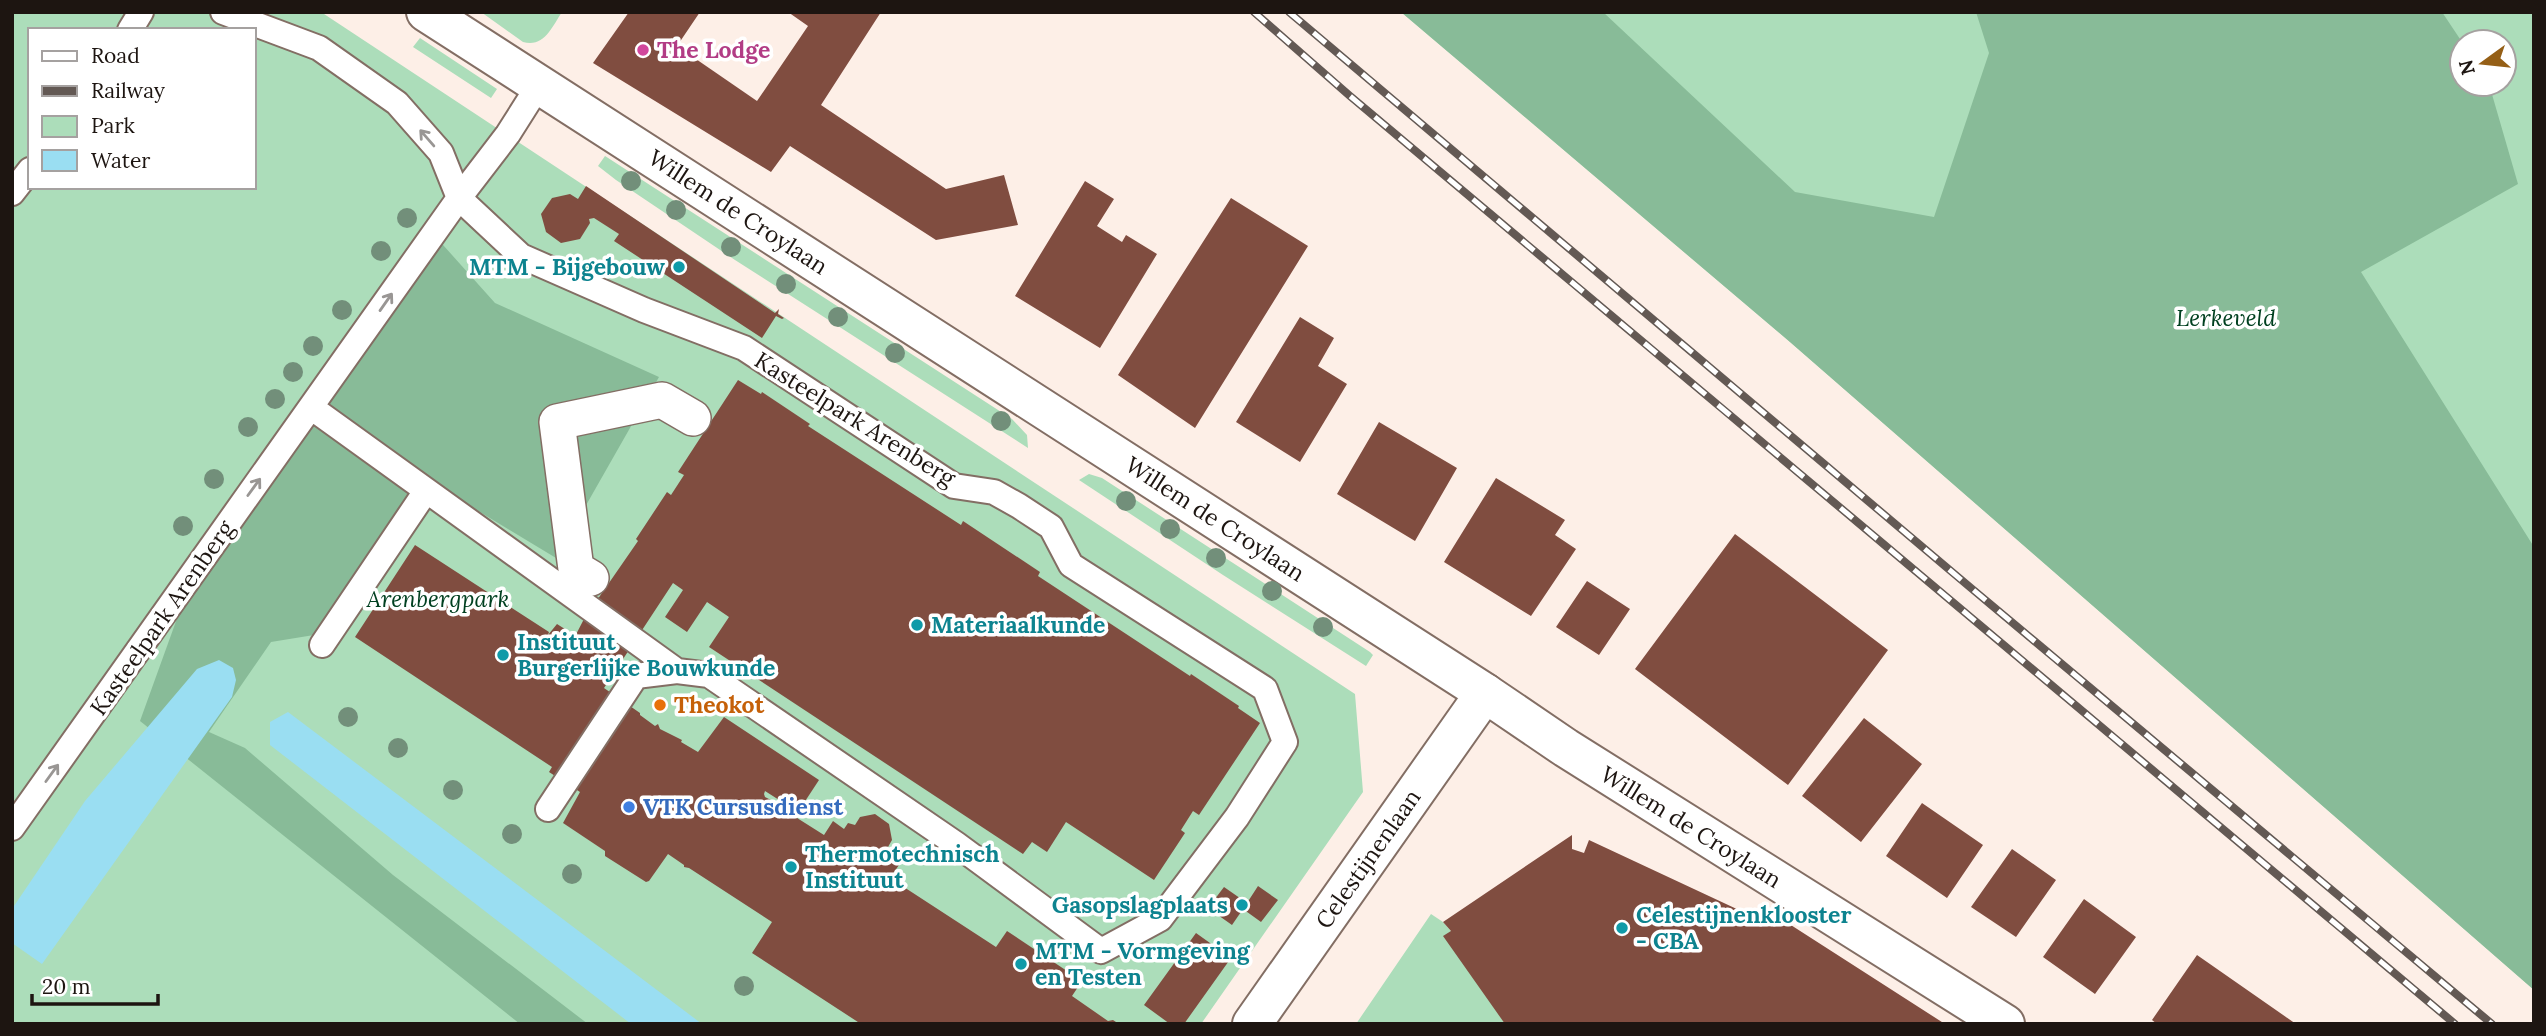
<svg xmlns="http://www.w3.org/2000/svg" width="2546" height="1036" font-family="Lora,serif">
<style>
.green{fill:#acddba;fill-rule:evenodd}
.forest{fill:#88bb98}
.water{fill:#9adef2}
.building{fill:#804d40}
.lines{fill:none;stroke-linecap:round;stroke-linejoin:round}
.service-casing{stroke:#836e64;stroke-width:28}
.pedestrian-casing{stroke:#836e64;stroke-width:38}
.minor-casing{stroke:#836e64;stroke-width:42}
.tertiary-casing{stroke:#836e64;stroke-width:42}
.service{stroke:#fff;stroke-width:24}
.pedestrian{stroke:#fff;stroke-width:35}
.minor{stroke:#fff;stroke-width:38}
.tertiary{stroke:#fff;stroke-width:38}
.rail-casing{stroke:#635954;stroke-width:8}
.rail{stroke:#fff;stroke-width:5;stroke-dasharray:16;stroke-linecap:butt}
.tree{fill:#728f7a}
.oneway{stroke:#999694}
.hotel-dot{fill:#d1479c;stroke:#fff;stroke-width:2.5}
.culture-dot{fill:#0f9aa8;stroke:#fff;stroke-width:2.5}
.food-dot{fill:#e8710a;stroke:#fff;stroke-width:2.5}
.shop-dot{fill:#3f7fe0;stroke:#fff;stroke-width:2.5}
.labels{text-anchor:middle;stroke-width:7;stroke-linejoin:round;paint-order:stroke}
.hotel-label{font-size:23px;font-weight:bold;fill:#b23c85;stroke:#fff;text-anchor:start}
.street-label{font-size:23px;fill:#1d1511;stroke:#fff}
.culture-label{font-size:23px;font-weight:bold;fill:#0d838f;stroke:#fff;text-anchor:start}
.park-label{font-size:23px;font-style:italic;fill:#004020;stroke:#fff}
.food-label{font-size:23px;font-weight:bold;fill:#c56008;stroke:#fff;text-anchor:start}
.shop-label{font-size:23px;font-weight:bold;fill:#366cbe;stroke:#fff;text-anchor:start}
</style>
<rect width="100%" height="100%" fill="#fdefe7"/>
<path class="green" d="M12,12h309l1034,682 8,98 -162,232h-1189zM30,30h224v157h-224z
M481,12h81c-10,15 -18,36 -39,30z
M1401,12h1133v978l-744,-648zM2462,42h42v42h-42z
M420,38l77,51 -6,9 -78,-51z
M605,156l407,263 15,16 1,13 -293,-188 -119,-80 -18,-14z
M1089,474l13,4 268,174 3,3 -7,11 -143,-91 -144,-95z
M1431,914l12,8 8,9 54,93h-149z"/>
<path class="forest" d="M1401,12h202l192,180 139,25 55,-164 -13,-41h466l20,30v42h27l29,100 -157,88 173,275v443l-744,-648z
M435,236l60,67 164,74 -103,181 -134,-81 -108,158 -43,7 -62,90 36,16 148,127 195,149h-68l-380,-303 61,-169z"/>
<path class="water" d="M219,660l14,8 3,12 -4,17 -190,267 -30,-21v-34l73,-108 112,-132z
M288,712l414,312h-71l-361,-279v-23z"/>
<path class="building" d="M629,12h71l-23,34 80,55 51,-75 -20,-14h93l-60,93 125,84 58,-14 14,50 -82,15 -146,-94 -19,26 -178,-109z
M1085,181l29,18 -17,27 25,16 4,-7 31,19 -57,94 -85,-52z
M586,186l189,127 4,-4 -1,5 6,4 -2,1 -6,-3 -14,22 -148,-97 5,-7 -25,-16 -5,1 1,4 -10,16 -19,4 -15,-11 -5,-18 11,-16 18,-4 8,5z
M1231,198l77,48 -113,182 -77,-53z
M1300,317l34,21 -16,28 29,18 -47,78 -64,-40z
M738,380l23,14 1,-2 48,32 -2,2 153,99 2,-4 77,51 -2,4 152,100 1,-2 48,32 -1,2 22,15 -61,92 -6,-4 -12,19 4,3 -31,47 -88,-58 -19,30 -15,-10 -9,12 -314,-207 20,-30 -22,-15 -20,30 -22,-15 18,-27 -10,-7 -69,105 36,25v2l15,11 3,-2 2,5 22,11 -1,2 17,10 26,-35 95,63 -21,32 -33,-21 -1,3 1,3 18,9 3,5 38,24 9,-14 11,8 4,-6 7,2 5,-8 15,-3 14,10 3,16 -4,7 4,6 -3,5 10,7 -9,13 106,69 11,-16 75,50 -10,15 36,25 5,-1 6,4h-258l-109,-71 20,-31 -83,-54 -5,-1v-2l-16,-11 -19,27 -3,1 -41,-26v-5l-42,-28 17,-31 -31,-20 3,-5 -197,-130 60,-92 134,87 -1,3 9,-11 11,7 -8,12 10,3 14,-27 54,-78 -2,-2 31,-47 4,3 13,-20 -6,-3z
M1379,422l78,46 -42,73 -78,-47z
M1496,478l69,42 -10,15 21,14 -45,67 -87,-54z
M1735,534l153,116 -100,135 -153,-116z
M1587,581l43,28 -31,46 -43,-28z
M1864,718l58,46 -61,78 -59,-46z
M1922,803l61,42 -36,53 -61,-42z
M1572,835v14l12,4 5,-13 182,85 6,-9 168,108h-440l-62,-88 8,-5 -8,-9z
M2012,849l44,31 -40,57 -45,-30z
M1258,886l20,14 -17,22 -18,-13 -11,16 -24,-17 16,-21 23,16z
M2084,899l52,38 -41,57 -52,-37z
M1196,933l35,25 -47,66h-14l-26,-19z
M2197,955l99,69h-139l-5,-4z"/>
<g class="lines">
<defs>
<path id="service" d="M223,12l96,36 78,55 44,50 18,45 62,58 123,54 100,38 210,138 40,6 25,14 32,21 20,38 194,124 20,53 -48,75 -77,102 -59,32 -145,-107 -247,-169 -32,-4 -365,-263
M130,30l11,-18
M12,193l18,-23
M322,645l104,-154
M548,809l88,-133 41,-5
M12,828l447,-630 49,-64 31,-49"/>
<path id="pedestrian" d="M591,578l-15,-9 -19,-147 105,-22 31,18"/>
<path id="minor" d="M1485,693l81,55 439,276"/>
<path id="tertiary" d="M426,12l1059,681 -233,331"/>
</defs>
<use href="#service" class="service-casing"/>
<use href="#pedestrian" class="pedestrian-casing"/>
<use href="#minor" class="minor-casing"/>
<use href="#tertiary" class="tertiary-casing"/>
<use href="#service" class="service"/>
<use href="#pedestrian" class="pedestrian"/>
<use href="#minor" class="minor"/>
<use href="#tertiary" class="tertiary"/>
<defs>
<path id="rail" d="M1254,12l96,84 1105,928
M1289,12l682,576 521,436"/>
</defs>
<use href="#rail" class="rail-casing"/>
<use href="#rail" class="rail"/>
</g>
<g class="tree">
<circle cx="631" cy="181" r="10"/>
<circle cx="676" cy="210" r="10"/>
<circle cx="407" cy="218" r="10"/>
<circle cx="731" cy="247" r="10"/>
<circle cx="381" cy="251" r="10"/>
<circle cx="786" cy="284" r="10"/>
<circle cx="342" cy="310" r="10"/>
<circle cx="838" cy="317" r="10"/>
<circle cx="313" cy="346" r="10"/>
<circle cx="895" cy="353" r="10"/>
<circle cx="293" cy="372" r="10"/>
<circle cx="275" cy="399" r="10"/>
<circle cx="1001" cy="421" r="10"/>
<circle cx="248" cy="427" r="10"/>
<circle cx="214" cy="479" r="10"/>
<circle cx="1126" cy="501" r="10"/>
<circle cx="183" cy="526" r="10"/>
<circle cx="1170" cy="529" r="10"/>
<circle cx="1216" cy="558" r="10"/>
<circle cx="1272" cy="591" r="10"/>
<circle cx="1323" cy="627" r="10"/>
<circle cx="348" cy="717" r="10"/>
<circle cx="398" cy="748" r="10"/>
<circle cx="453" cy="790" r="10"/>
<circle cx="512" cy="834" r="10"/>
<circle cx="572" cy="874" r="10"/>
<circle cx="744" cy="986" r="10"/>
</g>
<defs><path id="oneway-shaft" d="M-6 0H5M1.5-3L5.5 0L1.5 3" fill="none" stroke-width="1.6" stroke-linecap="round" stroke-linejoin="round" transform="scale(1.75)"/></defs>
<g class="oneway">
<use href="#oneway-shaft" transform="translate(427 138) rotate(-131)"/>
<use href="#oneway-shaft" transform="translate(386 302) rotate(-55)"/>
<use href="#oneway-shaft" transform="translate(254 487) rotate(-54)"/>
<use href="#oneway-shaft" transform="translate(52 773) rotate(-54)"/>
</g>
<circle class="hotel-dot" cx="643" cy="50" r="7"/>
<g class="culture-dot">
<circle cx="679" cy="267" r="7"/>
<circle cx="917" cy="625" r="7"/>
<circle cx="503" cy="655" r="7"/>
<circle cx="791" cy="867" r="7"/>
<circle cx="1242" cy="905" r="7"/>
<circle cx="1622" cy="928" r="7"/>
<circle cx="1021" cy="964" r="7"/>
</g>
<circle class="food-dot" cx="660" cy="705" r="7"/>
<circle class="shop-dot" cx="629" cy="807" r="7"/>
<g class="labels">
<g class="hotel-label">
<text x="657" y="58">The Lodge</text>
</g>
<g class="street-label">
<text transform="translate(738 212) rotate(33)" y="8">Willem de Croylaan</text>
<text transform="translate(855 419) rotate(32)" y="8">Kasteelpark Arenberg</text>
<text transform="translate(1215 519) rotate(33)" y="8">Willem de Croylaan</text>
<text transform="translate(162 618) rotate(-55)" y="8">Kasteelpark Arenberg</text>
<text transform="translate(1691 827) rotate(32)" y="8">Willem de Croylaan</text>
<text transform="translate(1368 859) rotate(-55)" y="8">Celestijnenlaan</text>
</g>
<g class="culture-label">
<text x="665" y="275" text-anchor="end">MTM - Bijgebouw</text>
<text x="931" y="633">Materiaalkunde</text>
<text x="517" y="650">Instituut<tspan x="517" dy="26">Burgerlijke Bouwkunde</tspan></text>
<text x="805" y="862">Thermotechnisch<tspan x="805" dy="26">Instituut</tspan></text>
<text x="1228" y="913" text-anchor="end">Gasopslagplaats</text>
<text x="1636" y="923">Celestijnenklooster<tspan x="1636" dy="26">- CBA</tspan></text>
<text x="1035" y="959">MTM - Vormgeving<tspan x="1035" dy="26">en Testen</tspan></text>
</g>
<g class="park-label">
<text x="2226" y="326">Lerkeveld</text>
<text x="438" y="607">Arenbergpark</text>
</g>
<g class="food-label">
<text x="674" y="713">Theokot</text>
</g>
<g class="shop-label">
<text x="643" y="815">VTK Cursusdienst</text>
</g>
</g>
<rect width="2546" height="1036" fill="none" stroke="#1d1511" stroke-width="28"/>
<rect x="28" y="28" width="228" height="161" fill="#ffffff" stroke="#a5a1a0" stroke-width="2"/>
<rect x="42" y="51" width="35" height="10" fill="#ffffff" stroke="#a5a1a0" stroke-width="2"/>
<text x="91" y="63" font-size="21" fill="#1d1511">Road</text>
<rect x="42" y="86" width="35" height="10" fill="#635954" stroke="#a5a1a0" stroke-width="2"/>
<text x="91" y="98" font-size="21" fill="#1d1511">Railway</text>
<rect x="42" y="116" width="35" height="21" fill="#acddba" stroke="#a5a1a0" stroke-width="2"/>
<text x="91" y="133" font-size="21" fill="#1d1511">Park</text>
<rect x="42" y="150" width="35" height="21" fill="#9adef2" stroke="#a5a1a0" stroke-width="2"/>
<text x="91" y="168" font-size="21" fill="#1d1511">Water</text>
<g transform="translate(2483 63) rotate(255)"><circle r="33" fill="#ffffff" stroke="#a5a1a0" stroke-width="2"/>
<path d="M0-5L12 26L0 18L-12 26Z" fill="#955f16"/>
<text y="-10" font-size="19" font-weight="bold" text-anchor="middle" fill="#1d1511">N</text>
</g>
<path d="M32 994v10h126v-10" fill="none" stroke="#1d1511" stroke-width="3.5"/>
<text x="42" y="994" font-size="21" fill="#1d1511" stroke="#ffffff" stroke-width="5" paint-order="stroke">20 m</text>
</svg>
